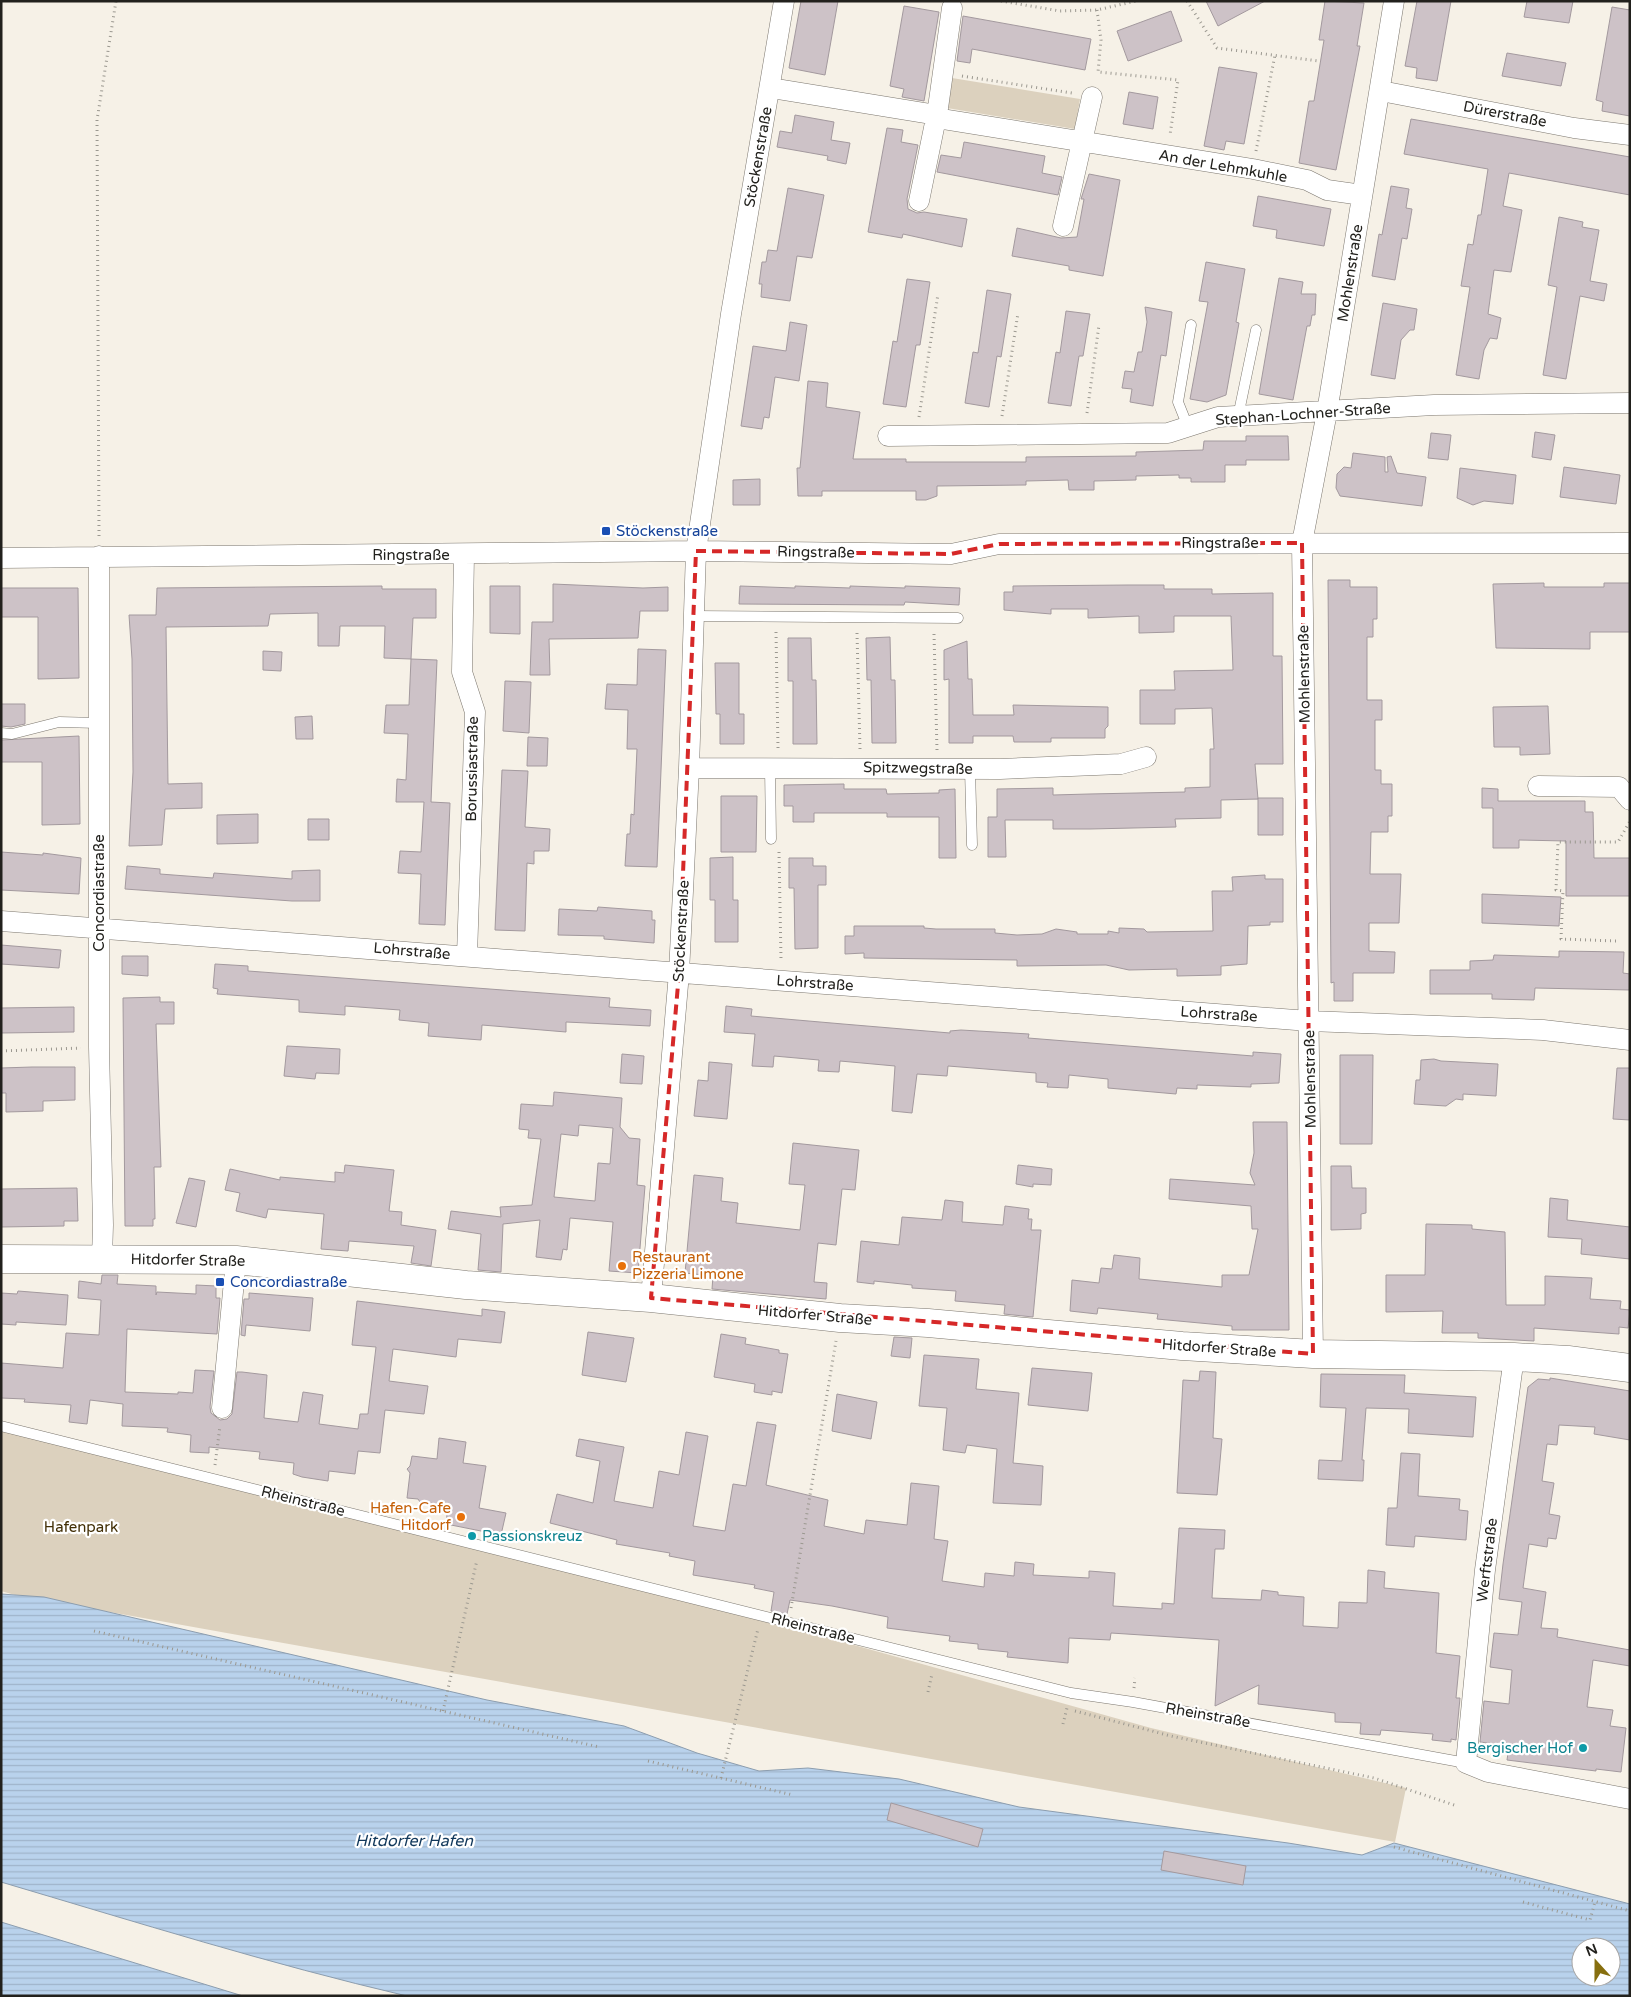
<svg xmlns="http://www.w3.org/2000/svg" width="1631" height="1997" font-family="'Varela Round',sans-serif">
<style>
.park{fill:#dcd1be}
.water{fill:url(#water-rules);stroke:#8c9dae;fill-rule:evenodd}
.building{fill:#cdc2c7;stroke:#a3999e;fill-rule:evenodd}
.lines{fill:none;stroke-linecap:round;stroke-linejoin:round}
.lane-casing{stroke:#7c776f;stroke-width:11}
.street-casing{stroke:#7c776f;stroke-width:21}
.secondary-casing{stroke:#7c776f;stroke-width:29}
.path{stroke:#9b9890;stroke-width:3;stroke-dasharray:1 4;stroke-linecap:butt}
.lane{stroke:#fff;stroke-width:10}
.street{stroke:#fff;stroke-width:20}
.secondary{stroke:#fff;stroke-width:28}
.marked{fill:none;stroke:#d62828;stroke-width:4;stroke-dasharray:10 6;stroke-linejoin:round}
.transit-dot{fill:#1a4fb4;stroke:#fff;stroke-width:2}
.food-dot{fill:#e8710a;stroke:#fff;stroke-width:2}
.culture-dot{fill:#0f9aa8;stroke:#fff;stroke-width:2}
.labels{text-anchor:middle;stroke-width:4.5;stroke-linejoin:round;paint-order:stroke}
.street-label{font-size:15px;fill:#22211d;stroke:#fff}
.transit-label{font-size:15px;fill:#164399;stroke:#fff;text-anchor:start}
.food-label{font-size:15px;fill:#c56008;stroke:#fff;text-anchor:start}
.park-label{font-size:15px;fill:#422f06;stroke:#fff}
.culture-label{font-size:15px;fill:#0d838f;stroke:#fff;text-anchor:start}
.water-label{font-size:16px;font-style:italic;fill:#11385b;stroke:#fff}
</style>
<defs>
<pattern id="water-rules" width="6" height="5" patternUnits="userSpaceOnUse" patternTransform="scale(1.25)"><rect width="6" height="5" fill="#b9d2ec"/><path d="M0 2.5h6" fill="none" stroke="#9fb4ca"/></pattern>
</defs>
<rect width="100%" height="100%" fill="#f6f1e7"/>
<path class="park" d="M952,78l128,21 -5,30 -128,-21z
M1,1427l792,201 358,100 255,60 -11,54 -1380,-247 -14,-4z"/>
<path class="water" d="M1,1594l43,3 443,103 137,26 73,27 62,18 49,-3 91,11 120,28 269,36 74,12 32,-12 236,61v92h-1223c-137,-32 -271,-74 -406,-114zM1581,1947h30v30h-30z
M1,1922l242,74h-242z"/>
<path class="building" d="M801,1h37l-13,74 -36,-7z
M1206,1h59l-47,25z
M1325,1l39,2 -7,43h3l-24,124 -37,-7 10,-62h5l10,-61h-5z
M1417,1h34l-14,80 -21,-3 1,-10 -12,-2z
M1527,1h46l-4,22 -45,-6z
M904,6l35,6 -15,89 -22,-4 2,-8 -14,-3z
M1612,7l18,3v106l-28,-5 1,-9 -7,-2z
M1171,11l11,30 -54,20 -11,-30z
M963,16l128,23 -6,31 -113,-21 -2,14 -13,-2z
M1507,53l59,10 -5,23 -59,-10z
M1219,67l38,6 -13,71 -18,-3 -2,9 -20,-4z
M1129,92l29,5 -5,32 -30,-5z
M795,115l39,7 -3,18 19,3 -4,21 -19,-4 1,-4 -51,-9 3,-16 12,2z
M1411,119l219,38v38l-121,-22 -6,33 19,4 -11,62 -17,-2 -6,44 13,4 -4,21 -7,-1 -6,12 -5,29 -23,-4 14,-88 -9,-1 7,-42 5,1 5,-30h3l7,-46 -84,-15z
M887,128l16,2 -2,12 17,3 -11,54 1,10 9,4 7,-1 43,7 -5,28 -59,-13 -1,4 -34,-6z
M964,142l81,14 -3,17 20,4 -4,18 -121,-23 4,-17 20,3z
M1089,174l31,6 -17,96 -34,-6v-4l-57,-10 5,-28 44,10 16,-1 7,-38h-3z
M1391,186l18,3 -3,19 6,1 -5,30 -5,-1 -7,42 -23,-4 7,-42 3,1z
M788,188l36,7 -12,63 -15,-2 -7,45 -29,-4 1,-13h-3l3,-22h4l2,-12 9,1z
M1258,196l73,13 -7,37 -48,-8 1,-8 -24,-4z
M1559,217l24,5 -1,5 17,3 -9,51 17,3 -3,17 -24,-5 -14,83 -23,-4 14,-88 -9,-2z
M1206,262l39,7 -9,53 3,1 -13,72 -19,7 -17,-3 18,-97 -9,-1z
M1279,278l24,4 -2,12h15l-1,21h-3l-2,11h-3l-14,74 -34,-6z
M907,279l23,3 -10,63h-4l-10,62 -23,-3 10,-63 4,1z
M987,290l24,4 -10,63 -4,-1 -8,51 -24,-4 8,-51 5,1z
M1383,303l34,6 -3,21h-4l-9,10 -6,39 -24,-4z
M1145,307l27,5 -6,44 -5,-1 -8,51 -23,-4 2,-13 -10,-1 3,-17 9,1 4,-20h4l5,-30z
M1066,311l24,3 -7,42h-4l-8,50 -23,-3 8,-51 4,1z
M790,322l17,3 -8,56 -24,-4 -6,41 -5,-1 -2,12 -21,-3 12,-80 33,5z
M808,381l20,2 -2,24 34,5 -7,47h53v3h120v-5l110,-1v-4l67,-2 1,-9h42v-5h42l1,24h-43v5h-21v17h-34v-4h-12v-3l-43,1v4l-42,1v9h-25l-1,-10 -42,1v4l-89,1v10l-11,4h-10v-9h-94v5h-24l-1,-28h3z
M1535,432l20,3 -4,25 -19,-3z
M1431,433l20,2 -3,25 -20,-2z
M1353,453l32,4v15h3l-1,-15 4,-1 6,17 29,4 -4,29 -82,-10 -4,-8 1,-14 7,-7 7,1z
M1564,467l56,8 -4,29 -56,-7z
M1460,468l56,7 -3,29 -29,-3 -11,4 -16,-7z
M760,479v26h-27v-25z
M1328,580h22v7h27v32h-4v18h-6v63h15v20h-7v50h6v14h11v32h-4v16h-17l-1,42h31l-2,49h-30v28l26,1 -1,21h-41v28h-19v-19l-3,1z
M1544,583v4h60v-4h26v49h-40v17l-94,-1 -3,-64z
M553,584l90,4 25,-1v24h-28l-2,27 -89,1 1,36h-20l2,-53h21z
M1128,585h36v4h48v5l61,-1v63h9l1,108h-28l3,35 -37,1v18l-46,1 1,8 -86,2h-37v-9h-48l1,37h-18v-40h9v-28l56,-1v7l36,-1 96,-2v-4l25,-1v-38h4l-2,-41 -37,1v15h-35v-34h35l-1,-19 59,-1 -2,-54h-57v16l-35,1v-17l-51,2v-9h-37v5l-47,-4v-18h9v-6z
M382,586v3h54v29h-23l-2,41 26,1 -6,142 19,1 -5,122 -26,-1 2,-50 -23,-1 2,-22 21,1 3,-50h-28l1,-23 9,1 2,-46 -24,-1 2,-28h23l2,-46 -27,-1 1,-32h-45l-1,20h-21v-33l-48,1 -2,12 -102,1 2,157 34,-1v25l-37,1 -3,36 -33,1 4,-74 -1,-113 -3,-44h27l1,-27z
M490,586h30v48l-30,-1z
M740,586l55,2v-2l55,2v-2l55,2v-2l55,2 -1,17 -54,-3 -1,3 -165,-1z
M1,588h77l1,90 -41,1v-62h-37z
M890,637l1,43h4l1,63h-24l-1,-63h-4l-1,-42z
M788,638h23l1,42h4l1,64h-24v-63h-5z
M967,641l1,38h4l1,36h41l-1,-10 95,2v19l-3,3v9h-54v4h-37l-1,-6h-40v7h-24v-64l-5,1v-30z
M638,649l28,1 -9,217 -32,-1 2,-32h3l1,-20 3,1 3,-66h-10l1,-39 -23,-1 2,-25 30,1z
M263,651l19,1 -1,19 -18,-1z
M715,663h24v51h5v30h-24v-30h-4z
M505,681l26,1 -2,51 -26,-2z
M1,704h24v20l-14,3 -10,-1z
M1548,706l2,48 -30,1v-8h-26l-1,-40z
M312,716l1,23h-17l-1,-22z
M79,736l1,88 -38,1v-63h-41v-22z
M528,737l20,1 -1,28h-20z
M502,770l26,1 -3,56 25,2 -1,22h-15v13l-7,-1 -2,68 -30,-1z
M844,784v5h42l1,5 52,-1v-3l16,-1 1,69h-17v-41h-52v-4h-73v9h-21v-16h-9v-21z
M1482,788l16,1v12h87v11h8l1,46h36v38h-64v-55l-47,-1v8h-26v-40h-11z
M721,796h36l-1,56h-35z
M1258,798h25v37h-25z
M258,814v29l-41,1v-29z
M308,819h21v21h-21z
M1,852l42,3v-2l38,5 -2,36 -78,-4z
M733,857v43h5v42h-23v-42h-5v-42z
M789,858h24v8h13v19h-8v63l-23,1 -1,-61h-5z
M127,866l33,3v5l53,4 1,-5 78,6v-8l28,-1v31h-28l-167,-12z
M1265,875v4h18v43h-13v3l-22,1 -1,38 -26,2v9l-44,1v-7l-48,1 -23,-5 -89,1v-6l-153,-2v-5l-19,1v-18h9v-10h70v2l12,1h59v4l22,2 25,-1 14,-5 21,3v2h31v-3l11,2v-5l25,1 3,3 66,-1 -1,-40h21l-1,-14z
M1482,894l79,3 -2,29 -77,-3z
M598,907l54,4v9h3l-1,23 -50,-4v-3l-46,-1 1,-26 38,2z
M1,945l60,5 -2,18 -58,-4z
M1559,951l65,1 -1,21 7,1v16l-95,-2 -1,12 -42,-1v-5h-62v-24h40v-9l23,-1 1,-5 65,2z
M122,956h26v20l-26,-2z
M215,964l33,2v5l362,27 -1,9 42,3 -1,16 -84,-4v10l-84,-7 -1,15 -53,-4 1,-13 -30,-3 1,-10 -55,-4v9l-46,-3v-12l-82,-6 1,-5 -5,-1z
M160,997v5h14v22h-18l5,143h-7l1,52h-2v7h-28l-2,-228z
M726,1006l26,3 -1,7 92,8 107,9v-2l11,-1 68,4 -1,4 225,18v-4l28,2 -2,29 -28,1v3l-54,-2v4l-20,-1 -1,6 -68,-6v-9l-39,-4 -1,13 -21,-1 1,-4 -12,-1v-9l-88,-7 -1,10 -30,-2 -5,39 -20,-2 3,-45 -55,-5 -1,11 -21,-1 1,-11 -45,-4 -1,11 -21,-1 3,-32 -31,-2z
M74,1007v25l-73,1v-25z
M287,1046l53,3 -1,25 -23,-1 -1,6 -31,-3z
M622,1054l22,2 -2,28 -22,-1z
M1340,1055h33l-1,89h-32z
M1434,1059l7,2 57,3 -2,32 -33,-2v6l-7,-1 -10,7 -32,-2 2,-24h4l1,-20z
M709,1062l23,2 -5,55 -33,-3 4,-36 10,1z
M32,1067h43v33l-32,1v10l-37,1v-19h-5v-25z
M1617,1068h13v52l-17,-1z
M554,1092l68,6 -2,29 9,11 11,1 -3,46 8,1 -7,87 -29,-2 4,-49 -43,-4 -3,32 -4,-1 -2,11 -25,-3 4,-37 -37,4 -2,48 -23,-2 3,-36 -33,-5 3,-18 50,6 -1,-10 32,-2 9,-66 -13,-1 1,-8 -10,-1 2,-25 32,2zM579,1125l34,3 -3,36 -12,-1 -3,38 -41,-4 7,-63 17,2z
M1253,1122h34l2,208h-57v-4l-75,-7 1,-5 -60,-6 -1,6 -27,-3 2,-31 27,3 2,-15 11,1 2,-14 26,3 -1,21 83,8v-12h27l9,-46h-6l-1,-23 -82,-7 1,-20 85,6 -5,-12 4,-20z
M793,1143l66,7 -4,40 -13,-1 -6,56 -18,-2 -4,39 13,1 -1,16 -114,-10 1,-13 -28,-3 9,-98 29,3 -2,23 17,2 -2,20 64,7 5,-45 -16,-1z
M345,1165l49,5 -5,41 13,1 -1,13 35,5 -5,36 -20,-3 3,-17 -65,-5 -1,10 -27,-2 3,-35 -56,-5 -2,9 -30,-7 4,-18 -15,-3 5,-21 50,11v-3l55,5v-10l9,1z
M1018,1165l34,4 -1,16 -18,-1v3l-17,-3z
M1331,1166h20l1,22h14v25l-5,1v15l-30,1z
M189,1178l16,3 -9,46 -20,-4z
M77,1188l1,33h-14v5l-63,1v-38z
M1550,1198l18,2 -1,20 63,7v32l-49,-5 1,-15 -34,-2z
M945,1200l18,2 -1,20 41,3 2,-19 24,3 -1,10h4l-1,11h10l-8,87 -29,-3 1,-9 -50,-4 1,-10 -44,-3v-3l-38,-4v3l-17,-2 4,-41 38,4 3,-28 40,3z
M1426,1224l46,1v4l33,3 1,73h39v-29l47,2 -2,21 31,2 -1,8 10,1 -2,18 -9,-1v7l-85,-6v13l-56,-3v-5h-36l1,-22 -57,1v-37h39z
M102,1275h16l-1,9 39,2v9l1,-3 39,2v-9l20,1v12h4l-3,36 -90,-5 -2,63 53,2v-2l15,1 2,-23 19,1 -4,36 1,6 9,7 7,-1 5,-5 5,-42h5l25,3 -3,43 34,4 5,-30 20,3 -4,29 39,5 2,-15h8l8,-67 -24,-2 5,-44 125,15v-7l23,3 -4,31 -43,-4 -2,18 -63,-8 -4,32 39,5 -4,28 -39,-4 -5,43 -22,-2 -3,23 -26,-3 -1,10 -26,-4 -9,-3 1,-11 -35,-4 1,-7 -51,-5v6l-19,-1 1,-17 -24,-3 1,-4 -46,-2 1,-22 -33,-4 -3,24 -18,-2 2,-17 -47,-3 1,-3 -24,-1v-35l62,5 3,-35 33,2 2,-35 -23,-2 1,-17 22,3z
M18,1291l50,4 -2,30 -50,-3v3l-15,-1v-31l16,1z
M249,1293l64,5 -3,33 -64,-6 -1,11 -4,-1 3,-36h5z
M588,1332l46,6 -8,44 -44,-7z
M721,1334l25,4 -1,6 34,6v3l9,1 -6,39 -10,-2v4l-18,-3 1,-8 -41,-7z
M894,1337l18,1 -2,20 -19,-2z
M924,1355l55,4 -3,30 43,4 -6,70 30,3 -2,39 -48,-2 4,-54 -30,-4 -2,8 -22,-3 4,-42 -28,-2z
M1032,1368l60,5 -4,38 -60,-6z
M1200,1371l16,1 -3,66 9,1 -5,56 -40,-2 6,-113 16,1z
M1321,1374l84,1 -1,18 72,4 -3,40 -65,-4 1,-24 -43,-1 -4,52h2l-1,21 -45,-2 1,-19 23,1 4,-53 -26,-1z
M1550,1378l80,13v49l-36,-6 1,-7 -36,-2 -2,20 -10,-1 -5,37 12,2 -5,31 11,2 -4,23 -8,-1 -1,9 -18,-3 -6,44 23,4 -5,36 17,1 -1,8 73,13v16l-37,-6 -6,47 26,3 -3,16 16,2 -5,44 -25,-3v2l-89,-11 2,-14 -29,-4 4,-41 25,3 3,-34 -22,-3 4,-34 24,2 4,-33 -23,-3 4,-35 25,-177 10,-8 12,1z
M837,1394l40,8 -6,37 -39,-8z
M757,1422l19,3 -10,60 62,15 -4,26 40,8 2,-14 41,5 4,-42 28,3 -5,53 14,2 -6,40 42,6 1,-14 29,3 1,-14 19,2 -1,11 56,3v-7l26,2 -2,33 49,3v-6l12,1 5,-76 46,2 -1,19h-9l-3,49 49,2 1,-10 16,2v3l26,2 -1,29 35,2 1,-26 28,1 1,-33 17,2 -1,16 55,5 -3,60 24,3 -4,42h4l-4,42 -5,-1v3l-19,-2 1,-6 -52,-4 -1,5 -20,-1 1,-11 -26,-1v-9l-77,-9 1,-19 -44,21 4,-66 -108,-7 -1,7 -41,-2 -1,25 -61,-6 1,-5 -30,-3v-5l-29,-3 1,-5 -63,-8 1,-11 -56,-11 -42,-6 -3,14 -16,-3 3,-19 -20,-4 1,-3 -62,-10 2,-14 -26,-5 1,-3 -54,-9 1,-4 -67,-17 7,-29 36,9 7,-42 -24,-5 3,-17 45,8 -10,54 39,7 6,-37 20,4 7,-43 22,4 -15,90 32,5 8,-47 13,2z
M439,1438l27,4 -3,21 23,3 -7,42 27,5 -5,22 -55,-11 2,-19 -28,-3 -2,-3 -11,-1 3,-25 -3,-4 3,-3 2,-10 25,3z
M1401,1453l19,1 -2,42 42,3 -1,11 9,1 -2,29 -51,-4 -1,11 -28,-2 2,-37h9z
M891,1803l92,26 -5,18 -91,-27z
M1164,1851l82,15 -3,19 -82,-15z"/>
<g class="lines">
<defs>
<path id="lane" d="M1242,416l-2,-9 16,-77
M1188,427l-10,-25 13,-77
M693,616l265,2
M1,733l11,1 47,-12 40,1
M770,767l1,72
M970,769l2,76
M1,1426l1070,267 62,9 333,61"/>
<path id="street" d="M771,88l166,27 -1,3 317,51 54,11 20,10 35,5
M1381,91l193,37 56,7
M937,115l15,-107
M919,201l17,-83
M1063,226l29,-129
M888,436l280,-3 50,-16 216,-12 196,-2
M464,555l-2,117 13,40 -8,244
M99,556v491l4,178 -1,34
M1,558l695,-7 255,3 48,-10 631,-1
M689,768l311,1 121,-5 25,-7
M1538,786l81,1 11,13
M1,921l1308,100 234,9 87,10
M651,1298l28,-325 10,-205 7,-217 35,-237 53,-313
M1313,1354l-11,-811 25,-131 67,-411
M1514,1357l-29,213 -19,193 22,9 142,27
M222,1408l14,-148"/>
<path id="secondary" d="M1,1259l235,1 230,25 185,13 189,20 88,5 254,23 131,8 201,3 54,3 62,8"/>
</defs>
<use href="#lane" class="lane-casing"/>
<use href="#street" class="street-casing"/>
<use href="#secondary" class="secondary-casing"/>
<path class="path" d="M1001,1l59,10 37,-1 39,-9
M1187,1l30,47 102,13
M1097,10l4,30 -3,32 80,8 -8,55
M962,76l110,17
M1256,151l19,-96
M1087,413l12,-88
M1002,416l16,-103
M919,417l19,-123
M99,536l-2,-416 19,-119
M776,632l2,116
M857,633l3,116
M934,634l3,116
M779,852l2,108
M1616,941l-55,-2 2,-48 -7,-1 2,-48h60l12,-21
M1,1051l80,-3
M215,1465l5,-39
M791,1608l45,-267
M94,1631l505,116
M1134,1688l1,-10
M928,1692l4,-18
M443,1711l34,-151
M1075,1711l96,25 203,42 83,28
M1063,1724l4,-16
M648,1761l145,34
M721,1778l37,-149
M1394,1847l236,64
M1523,1902l67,18 5,-18"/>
<use href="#lane" class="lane"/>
<use href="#street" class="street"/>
<use href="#secondary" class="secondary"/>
</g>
<path class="marked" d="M1302,543l11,811 -662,-56 28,-325 17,-422 255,3 48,-10z"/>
<g class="transit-dot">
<rect x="601" y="526" width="10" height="10" rx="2.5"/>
<rect x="215" y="1277" width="10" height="10" rx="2.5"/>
</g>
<g class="food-dot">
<circle cx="622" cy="1266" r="5"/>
<circle cx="461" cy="1517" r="5"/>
</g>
<g class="culture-dot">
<circle cx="472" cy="1536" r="5"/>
<circle cx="1583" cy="1748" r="5"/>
</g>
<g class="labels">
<g class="street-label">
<text transform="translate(1505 114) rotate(11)" y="5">Dürerstraße</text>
<text transform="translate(758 157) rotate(-80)" y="5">Stöckenstraße</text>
<text transform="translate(1223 166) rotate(10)" y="5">An der Lehmkuhle</text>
<text transform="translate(1350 273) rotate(-81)" y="5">Mohlenstraße</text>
<text transform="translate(1303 414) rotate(-4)" y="5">Stephan-Lochner-Straße</text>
<text x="1220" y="548">Ringstraße</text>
<text transform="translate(816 552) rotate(1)" y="5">Ringstraße</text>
<text x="411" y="560">Ringstraße</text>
<text transform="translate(1304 674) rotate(-91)" y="5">Mohlenstraße</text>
<text transform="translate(918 768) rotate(1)" y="5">Spitzwegstraße</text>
<text transform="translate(472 769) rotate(-89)" y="5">Borussiastraße</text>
<text transform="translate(99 893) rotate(-90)" y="5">Concordiastraße</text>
<text transform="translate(681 931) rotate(-87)" y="5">Stöckenstraße</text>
<text transform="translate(412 951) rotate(5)" y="5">Lohrstraße</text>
<text transform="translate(815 983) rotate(4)" y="5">Lohrstraße</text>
<text transform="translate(1219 1014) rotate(4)" y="5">Lohrstraße</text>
<text transform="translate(1310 1079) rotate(-91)" y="5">Mohlenstraße</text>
<text transform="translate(188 1260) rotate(1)" y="5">Hitdorfer Straße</text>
<text transform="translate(815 1315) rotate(5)" y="5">Hitdorfer Straße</text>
<text transform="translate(1219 1348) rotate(4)" y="5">Hitdorfer Straße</text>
<text transform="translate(303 1501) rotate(14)" y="5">Rheinstraße</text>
<text transform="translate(1487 1560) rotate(-83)" y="5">Werftstraße</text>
<text transform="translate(813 1628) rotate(14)" y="5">Rheinstraße</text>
<text transform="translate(1208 1715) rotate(10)" y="5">Rheinstraße</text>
</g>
<g class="transit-label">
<text x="616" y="536">Stöckenstraße</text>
<text x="230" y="1287">Concordiastraße</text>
</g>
<g class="food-label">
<text x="632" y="1262">Restaurant<tspan x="632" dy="17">Pizzeria Limone</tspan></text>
<text x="451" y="1513" text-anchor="end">Hafen-Cafe<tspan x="451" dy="17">Hitdorf</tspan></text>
</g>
<g class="park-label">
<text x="81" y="1532">Hafenpark</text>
</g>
<g class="culture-label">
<text x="482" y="1541">Passionskreuz</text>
<text x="1573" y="1753" text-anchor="end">Bergischer Hof</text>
</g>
<g class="water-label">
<text x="414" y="1846">Hitdorfer Hafen</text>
</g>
</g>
<rect width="1631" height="1997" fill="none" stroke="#22211d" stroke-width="5"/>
<g transform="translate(1596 1962) rotate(339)"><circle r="24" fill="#ffffff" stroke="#a7a6a5"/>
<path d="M0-4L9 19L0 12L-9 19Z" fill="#876f0f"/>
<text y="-8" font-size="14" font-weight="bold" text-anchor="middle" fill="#22211d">N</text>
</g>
</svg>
